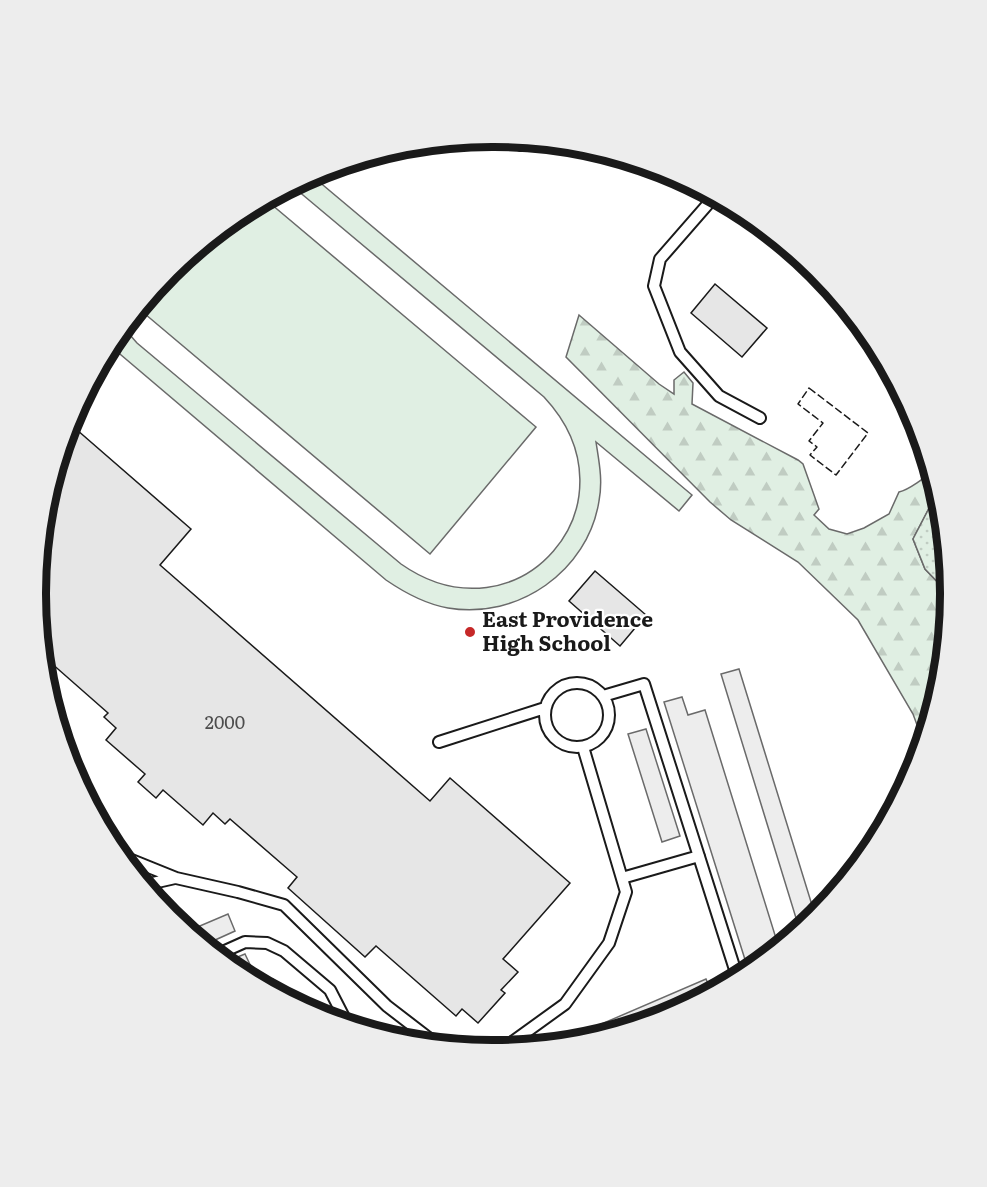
<svg xmlns="http://www.w3.org/2000/svg" width="987" height="1187" font-family="Literata,serif">
<style>
.forest{fill:url(#forest-firs);stroke:#6a6a6a;stroke-width:1.5}
.park{fill:url(#park-dots);stroke:#6a6a6a;stroke-width:1.5}
.garden{fill:#e0efe3;stroke:#6a6a6a;stroke-width:1.5}
.parking{fill:#ededed;stroke:#6a6a6a;stroke-width:1.5}
.building{fill:#e6e6e6;stroke:#1a1a1a;stroke-width:1.5}
.lines{fill:none;stroke-linecap:round;stroke-linejoin:round}
.service-casing{stroke:#1a1a1a;stroke-width:14}
.service{stroke:#fff;stroke-width:10}
.fence{stroke:#1a1a1a;stroke-width:1.5;stroke-dasharray:8 3;stroke-linecap:butt}
.poi-dot{fill:#c62828;stroke:#fff;stroke-width:2}
.labels{text-anchor:middle;stroke-width:4.5;stroke-linejoin:round;paint-order:stroke}
.number-label{font-size:18px;fill:#4d4d4d}
.poi-label{font-size:21px;font-weight:bold;fill:#1a1a1a;stroke:#fff;text-anchor:start}
.rim{fill:none;stroke:#1a1a1a;stroke-width:8}
</style>
<defs>
<pattern id="forest-firs" width="22" height="20" patternUnits="userSpaceOnUse" patternTransform="scale(1.5)"><rect width="22" height="20" fill="#e0efe3"/><path d="M5 1l3.5 6h-7zM16 11l3.5 6h-7z" fill="#c0ccc2"/></pattern>
<pattern id="park-dots" width="8" height="8" patternUnits="userSpaceOnUse" patternTransform="scale(1.5)"><rect width="8" height="8" fill="#e0efe3"/><path d="M2 2h.1M6 6h.1" fill="none" stroke="#c0ccc2" stroke-width="1.8" stroke-linecap="round"/></pattern>
</defs>
<rect width="100%" height="100%" fill="#fff"/>
<path class="forest" d="M579,315l80,69 15,10v-14l10,-8 9,11 -1,21 106,56 5,4 16,45 -5,6 15,14 18,5 17,-6 25,-14 10,-22c9,-2 28,-15 33,-22l6,21 -25,48 12,30 26,27 -9,87 -26,86 -29,53 10,-33 17,-29 6,-27 -7,-19 -55,-94 -60,-58 -67,-42 -21,-18 -144,-145z"/>
<path class="park" d="M938,491l4,14 9,91 -26,-27 -12,-30z"/>
<path class="garden" d="M311,175l381,320 -13,16 -83,-69c3,20 7,38 3,59 -11,70 -81,119 -151,107 -23,-4 -43,-15 -62,-28l-272,-231 -4,-4 13,-18 14,16 264,221c117,82 242,-61 143,-167l-253,-212z
M265,199l271,228 -106,127 -285,-240 64,-76 31,-25z
M273,979l7,17 -21,-11z"/>
<path class="parking" d="M739,669l77,249 -16,13 -79,-257z
M682,697l6,18 17,-5 74,238 -5,4 -11,4 1,4 -7,7 -9,2 -84,-267z
M646,729l34,107 -18,6 -34,-108z
M228,914l7,17 -31,14 -16,-14z
M245,954l8,17 -11,5 -17,-14z
M706,979l6,14 -42,22 -88,27 -19,2 -1,-3z"/>
<path class="building" d="M715,284l52,44 -25,29 -51,-44z
M69,423l122,106 -31,36 270,236 20,-23 120,105 -67,76 15,13 -17,18 4,3 -27,30 -16,-14 -6,7 -80,-70 -11,11 -77,-69 9,-11 -67,-58 -5,5 -12,-11 -10,12 -40,-35 -7,8 -18,-16 7,-8 -39,-34 10,-12 -12,-11 4,-4 -66,-58 -6,-61 9,-90z
M595,571l51,44 -26,31 -51,-45z"/>
<g class="lines">
<defs>
<path id="service" d="M502,137l19,8 19,-2 2,-2
M715,196l-55,63 -6,27 26,66 39,44 41,22
M545 715a32 32 0 1 1 64 0a32 32 0 1 1-64 0Z
M603,696l41,-12 94,295
M439,742l106,-34
M119,855l57,23 62,14 46,13 103,101 52,40
M622,878l77,-22
M144,885l31,-7
M216,955l29,-13 22,1 17,8 46,39 18,35
M491,1051l13,-3 61,-44 44,-61 17,-51 -43,-145"/>
</defs>
<use href="#service" class="service-casing"/>
<use href="#service" class="service"/>
<path class="fence" d="M809,388l59,45 -32,42 -26,-20 7,-8 -8,-6 14,-18 -25,-19z"/>
</g>
<circle class="poi-dot" cx="470" cy="632" r="6"/>
<g class="labels">
<g class="number-label">
<text x="225" y="729">2000</text>
</g>
<g class="poi-label">
<text x="482" y="627">East Providence<tspan x="482" dy="24">High School</tspan></text>
</g>
</g>
<path d="M0 0H987V1187H0ZM492 147H494A446 446 0 0 1 940 593V594A446 446 0 0 1 494 1040H492A446 446 0 0 1 46 594V593A446 446 0 0 1 492 147Z" fill="#ededed" fill-rule="evenodd"/>
<path class="rim" d="M492 147H494A446 446 0 0 1 940 593V594A446 446 0 0 1 494 1040H492A446 446 0 0 1 46 594V593A446 446 0 0 1 492 147Z"/>
</svg>
